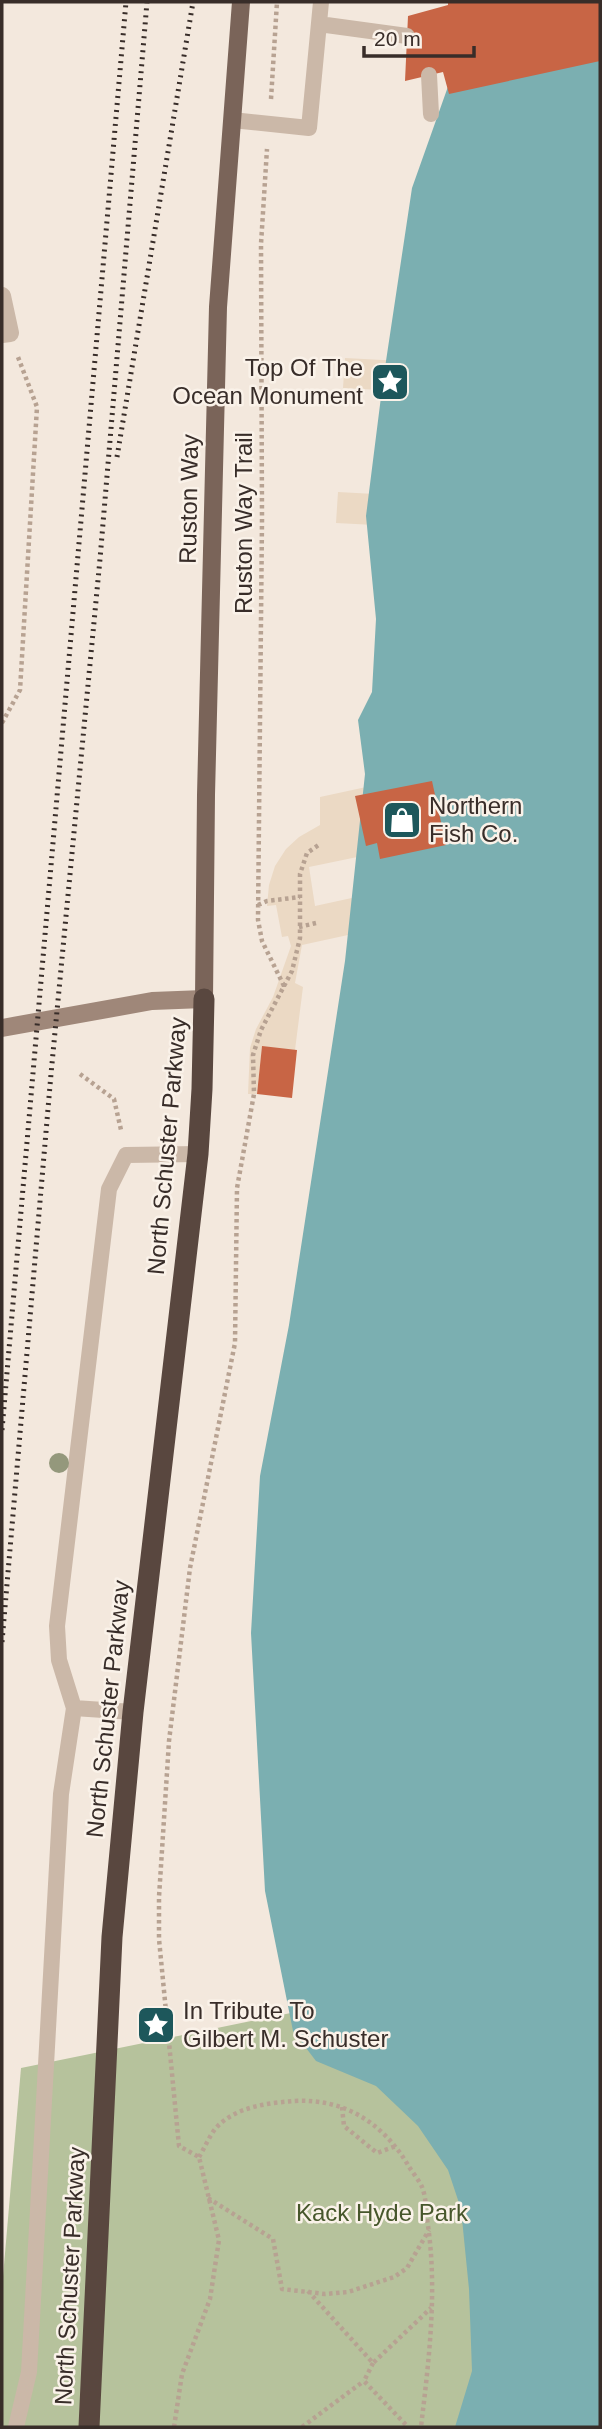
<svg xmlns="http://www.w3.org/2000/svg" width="602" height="2429" font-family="Helvetica,sans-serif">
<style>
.green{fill:#b6c29c}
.plaza{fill:#ebd9c4}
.water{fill:#7bafb1}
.building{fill:#c86545}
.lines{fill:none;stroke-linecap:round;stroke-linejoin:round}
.path{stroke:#b7a292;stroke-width:4.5;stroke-dasharray:3.5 3.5;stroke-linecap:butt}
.lane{stroke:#cbb8a8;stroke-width:16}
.street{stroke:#cbb8a8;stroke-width:18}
.secondary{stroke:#9f8779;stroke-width:18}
.primary{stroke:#7a6459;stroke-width:18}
.highway{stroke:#59473f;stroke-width:21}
.rail{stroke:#382d29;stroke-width:5;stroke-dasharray:2 5;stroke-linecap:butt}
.tree{fill:#94987c}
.labels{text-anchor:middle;stroke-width:5;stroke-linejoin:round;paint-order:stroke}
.poi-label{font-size:24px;fill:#382d29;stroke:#faf2e9;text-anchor:start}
.street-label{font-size:24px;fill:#382d29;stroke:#faf2e9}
.park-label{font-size:24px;fill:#47572c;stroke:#faf2e9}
</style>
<rect width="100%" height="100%" fill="#f3e8dd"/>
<path class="green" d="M600,1950l-31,477h-567v-139l19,-220z"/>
<path class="plaza" d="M345,358l169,9 -24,164 -154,-8 2,-31 128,7 22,-103 -145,-8z
M445,770l14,66 -150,31 6,39 285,-62v36l-298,65 -7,38 8,4 -8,63 -33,-3 -5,47h-9l2,-46 6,-19 17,-32 18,-51 -3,-10 -6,1 -6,-32 -9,1 2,-21 6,-19 11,-17 13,-12 21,-12v-28z"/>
<path class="water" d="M478,2h122v2425h-145l17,-56 -3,-82 -8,-80 -13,-39 -30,-44 -42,-40 -60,-25 -23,-30 -28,-140 -14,-258 9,-157 29,-151 56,-364 20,-187 -7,-54 14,-28 4,-73 -10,-103 17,-135 29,-193z"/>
<path class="building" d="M448,2h152v59l-151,33 -6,-22 -38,9 3,-65 40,-11z
M432,781l14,64 -66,14 -3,-16 -11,3 -11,-50z
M262,1046l35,4 -5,48 -35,-4z"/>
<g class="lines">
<path class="path" d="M271,99l6,-97
M2,723l18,-33 17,-283 -19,-50
M258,905l9,-4 33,-4
M299,927l17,-4
M284,986l8,-15 8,-33v-64l7,-21 13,-9
M80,1074l34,25 7,31
M342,2107l2,19 33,27 19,-7
M199,2157c5,-8 10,-20 16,-28 19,-22 52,-26 79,-28 50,-3 89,22 114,64 4,7 11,15 14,22 4,10 4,22 5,32 11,69 2,140 -6,208
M208,2198l65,41 9,50 43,5 23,-2 46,-15 13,-9 22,-38
M308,2291l65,72 58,-55
M373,2363l-9,18 44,46
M174,2427l8,-53 28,-75 9,-59 -20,-83 -20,-11 -20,-207v-42l10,-156 21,-173 45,-225 2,-155 17,-94 -1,-39 8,-25 23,-44 -22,-45 -4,-21 4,-400 -1,-276 6,-95
M302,2427l62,-46"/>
<path class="lane" d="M319,24l88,12
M429,75l2,39
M232,120l77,8 12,-126
M74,1708l59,4
M16,2427l13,-55 32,-578 13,-86 -15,-48 -2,-34 52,-437 17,-34 72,-1"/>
<path class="street" d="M2,296l8,37 -8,1"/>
<path class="secondary" d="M2,1028l150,-27 52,-2"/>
<path class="primary" d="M204,999l2,-204 12,-488 23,-305"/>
<path class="highway" d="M89,2427l23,-490 21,-225 65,-558 4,-65 2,-90"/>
<path class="rail" d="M117,457l76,-455
M2,1430l124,-1428
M2,1642l49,-568 49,-515 47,-557"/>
</g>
<circle class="tree" cx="59" cy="1463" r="10"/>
<defs>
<symbol id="sight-square" viewBox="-11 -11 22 22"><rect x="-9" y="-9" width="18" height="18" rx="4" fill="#1d575b" stroke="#faf2e9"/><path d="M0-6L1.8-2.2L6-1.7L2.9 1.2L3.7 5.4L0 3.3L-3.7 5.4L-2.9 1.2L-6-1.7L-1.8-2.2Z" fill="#fff"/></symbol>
<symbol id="shop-square" viewBox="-11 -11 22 22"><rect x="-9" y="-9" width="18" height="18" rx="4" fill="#1d575b" stroke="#faf2e9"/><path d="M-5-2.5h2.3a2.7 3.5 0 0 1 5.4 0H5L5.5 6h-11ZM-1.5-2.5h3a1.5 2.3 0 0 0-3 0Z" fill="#fff"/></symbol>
</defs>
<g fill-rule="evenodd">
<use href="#sight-square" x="368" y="360" width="44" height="44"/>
<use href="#shop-square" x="380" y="798" width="44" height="44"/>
<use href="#sight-square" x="134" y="2003" width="44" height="44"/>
</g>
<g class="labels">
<g class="poi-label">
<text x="363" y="376" text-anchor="end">Top Of The<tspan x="363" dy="28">Ocean Monument</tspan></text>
<text x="429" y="814">Northern<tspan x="429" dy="28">Fish Co.</tspan></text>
<text x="183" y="2019">In Tribute To<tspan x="183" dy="28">Gilbert M. Schuster</tspan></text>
</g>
<g class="street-label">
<text transform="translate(189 499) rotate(-89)" y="8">Ruston Way</text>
<text transform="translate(244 523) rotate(-90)" y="8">Ruston Way Trail</text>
<text transform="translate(167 1146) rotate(-85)" y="8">North Schuster Parkway</text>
<text transform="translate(108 1709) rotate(-84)" y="8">North Schuster Parkway</text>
<text transform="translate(70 2276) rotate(-87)" y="8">North Schuster Parkway</text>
</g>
<g class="park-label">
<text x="382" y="2221">Kack Hyde Park</text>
</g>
</g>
<rect width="602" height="2429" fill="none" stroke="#382d29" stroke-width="7"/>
<path d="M364 46v10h110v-10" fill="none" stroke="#382d29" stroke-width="3.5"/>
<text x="374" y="46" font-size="21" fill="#382d29" stroke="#faf2e9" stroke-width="5" paint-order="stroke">20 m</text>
</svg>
